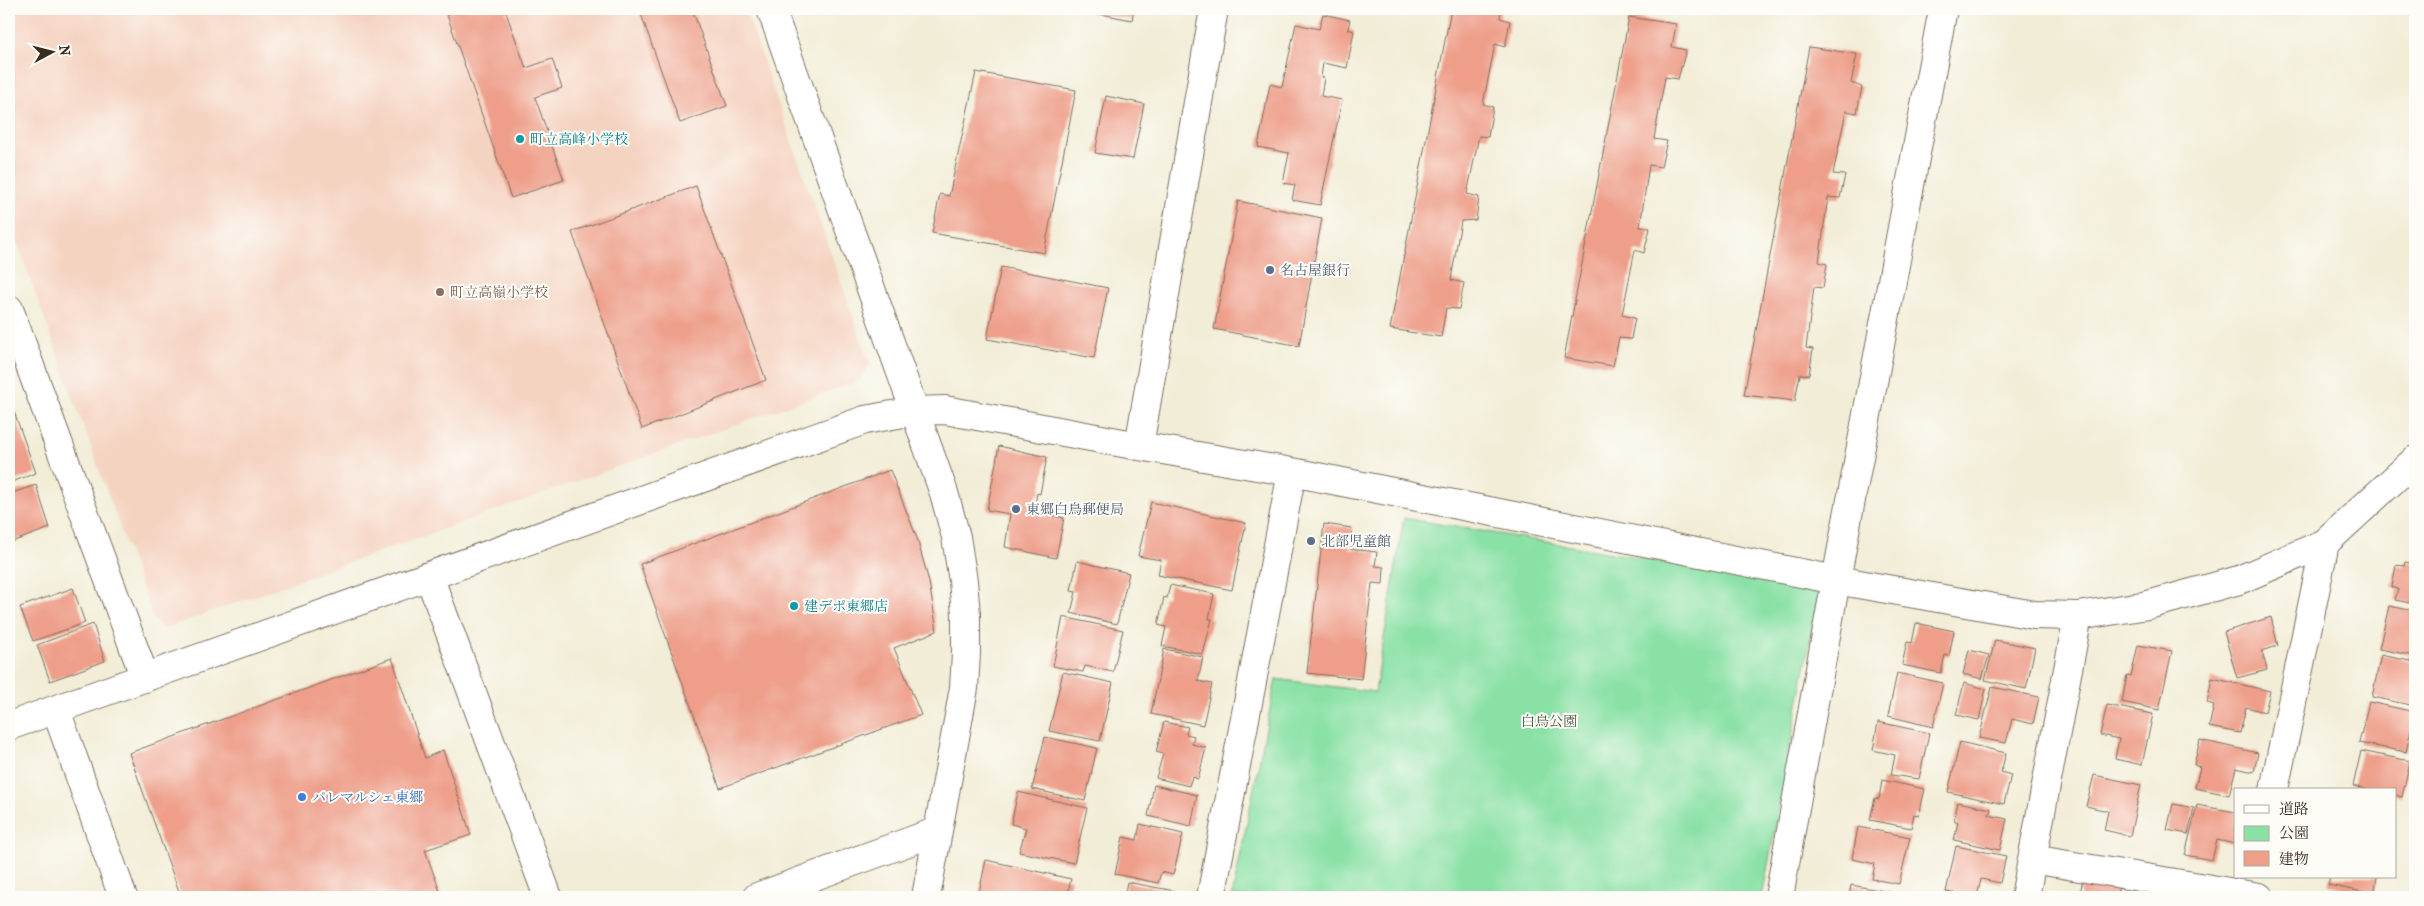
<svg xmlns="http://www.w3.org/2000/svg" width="2424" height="906" font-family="'IM FELL French Canon','Noto Serif JP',serif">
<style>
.built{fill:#f5d3c1}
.green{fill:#89e1a5;stroke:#628662}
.building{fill:#ee9e89}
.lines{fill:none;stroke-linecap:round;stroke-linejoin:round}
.minor-casing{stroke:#7b6e5f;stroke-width:30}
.minor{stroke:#fff;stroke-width:28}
.culture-dot{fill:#0f9aa8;stroke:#fdfcf7;stroke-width:2}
.service-dot{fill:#5c6f8a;stroke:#fdfcf7;stroke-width:2}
.education-dot{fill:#8d6e63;stroke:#fdfcf7;stroke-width:2}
.shop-dot{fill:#3f7fe0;stroke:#fdfcf7;stroke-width:2}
.labels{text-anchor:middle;stroke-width:4;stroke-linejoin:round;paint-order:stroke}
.culture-label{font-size:14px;fill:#0d838f;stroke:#fdfcf7;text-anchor:start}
.service-label{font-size:14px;fill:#4e5e75;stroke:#fdfcf7;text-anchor:start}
.education-label{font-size:14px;fill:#785e54;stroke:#fdfcf7;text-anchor:start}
.park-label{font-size:14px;fill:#4e5840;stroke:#fdfcf7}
.shop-label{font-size:14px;fill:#366cbe;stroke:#fdfcf7;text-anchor:start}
</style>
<rect width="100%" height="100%" fill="#fdfcf7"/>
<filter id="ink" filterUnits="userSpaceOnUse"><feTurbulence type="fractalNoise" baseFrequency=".02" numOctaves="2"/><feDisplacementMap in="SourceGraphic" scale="10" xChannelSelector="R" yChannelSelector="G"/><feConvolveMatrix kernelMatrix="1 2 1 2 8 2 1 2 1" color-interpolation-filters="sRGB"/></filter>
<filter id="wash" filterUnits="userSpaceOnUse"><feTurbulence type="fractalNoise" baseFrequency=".0096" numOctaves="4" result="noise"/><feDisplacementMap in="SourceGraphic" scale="20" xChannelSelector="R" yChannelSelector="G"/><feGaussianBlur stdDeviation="1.12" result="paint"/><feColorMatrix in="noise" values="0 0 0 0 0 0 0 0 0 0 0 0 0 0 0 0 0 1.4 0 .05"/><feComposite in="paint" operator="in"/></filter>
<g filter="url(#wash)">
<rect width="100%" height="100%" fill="#f2edd7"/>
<path class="built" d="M9,9h736l125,355 -9,16 -698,249 -10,-10 -144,-399z"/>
<path class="green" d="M1404,518l416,70 -58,309h-530l44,-218 99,13z"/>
<g id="blocks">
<path class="building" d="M445,9h64l-4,1 21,58 26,-9 10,29 -27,9 29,83 -53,18z
M639,9h53l35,97 -47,17z
M1074,9h60l-2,11z
M1451,9h50l-1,9 10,3 -5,26 -10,-3 -12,60 10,3 -5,30 -9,-1 -12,58 12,3 -3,23 -15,1 -10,59 13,3 -5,26 -13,-1 -5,29 -51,-8z
M1323,14l27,6 -2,9 6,2 -7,37 -24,-5 -2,14 3,1 -3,18 21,4 -22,105 -28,-5 3,-15 -12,-2 6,-30 -31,-6 12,-63 12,3 14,-63 23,5z
M1629,17l47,7 -4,23 14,3 -8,29 -13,-2 -11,62 13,2 -6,26 -12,-2 -9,62 10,1 -6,25 -9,-3 -13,65 13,3 -4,21 -12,-1 -6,28 -49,-8z
M1809,47l48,7 -6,29 11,4 -5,26 -11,-2 -13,63 12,1 -5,23 -12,-1 -9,65 8,2 -4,24 -9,-1 -8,61 7,1 -4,26 -9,-1 -5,27 -51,-6z
M976,72l100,18 -32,163 -112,-20 8,-39 9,2z
M1106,96l38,8 -11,55 -38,-6z
M696,186l70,194 -124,49 -70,-197z
M1238,201l84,17 -23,128 -85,-17z
M1001,267l107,21 -14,70 -107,-19z
M12,406l24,67 -27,10v-76z
M999,446l48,11 -7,37 -3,-1 -3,18 30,7 -8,40 -51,-11 5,-33 -23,-4z
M890,470l27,68 12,44 8,49 -43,17 27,67 -201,73 -80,-224z
M36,485l14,43 -41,15v-49z
M1151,502l95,21 -14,67 -74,-15 3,-15 -23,-4z
M1324,524l28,4 -3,21 28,3 -2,14 9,1 -1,17 -11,-1 -11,96 -54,-6z
M1077,561l52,12 -12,51 -46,-11 5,-21 -5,-1z
M2405,562l10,2v40l-20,-4 3,-11 -6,-2 4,-22 8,1z
M1170,585l44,9 -5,25h3l-9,35 -41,-8 4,-19 -8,-2 6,-28 3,1z
M73,588l12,35 -52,18 -13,-34z
M2389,606l26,5v45l-36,-7z
M1063,617l60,13 -10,42 -28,-6 -2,6 -30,-6z
M2271,617l7,29 -16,5 5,19 -30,8 -13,-46z
M1916,623l38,8 -5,25 -4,-1 -4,18 -39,-8 5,-23 5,1z
M93,624l12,37 -55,20 -13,-36z
M1995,640l40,8 -9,41 -41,-9z
M2138,645l34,6 -13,59 -37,-8 5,-27 4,1z
M1164,649l39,8 -5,24 14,3 -9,41 -52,-11z
M1969,650l20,5 -7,24 -19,-5z
M2381,655l34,7v44l-43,-9z
M392,658l33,100 18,-8 28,85 -46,15 17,47h-261l-52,-144z
M1063,672l50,11 -13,58 -51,-10z
M1897,673l46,10 -10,44 -45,-11z
M2212,678l58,13 -5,21 -19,-5 -6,26 -31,-6 5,-22 -7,-2z
M1964,683l22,6 -7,31 -23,-5z
M1992,687l47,10 -6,27 -21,-5 -6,24 -27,-5z
M2369,702l46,10 -9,40 -47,-9z
M2107,705l46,9 -11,51 -27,-6 4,-20 -19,-4z
M1164,722l24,5 -2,7 8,2 -2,8 14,4 -8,31 -6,-2 -3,9 -33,-8 7,-24 -7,-2z
M1878,722l51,11 -10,46 -28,-4 4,-20 -22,-5z
M1045,737l52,11 -12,53 -53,-12z
M2200,740l58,13 -4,19 -18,-4 -7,27 -34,-7 5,-21 -6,-2z
M1960,742l46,11 -5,19 10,3 -7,29 -56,-12z
M2361,751l49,10 -8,36 -7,-2v-5h-26l-16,-4z
M2094,775l47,10 -11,51 -26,-6 4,-19 -22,-5z
M1882,780l43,9 -6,26 -5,-1 -3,14 -41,-8 5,-22 4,1z
M1154,785l43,10 -6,31 -43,-10z
M1018,792l69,16 -13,55 -55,-11 7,-24 -15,-4z
M1958,802l33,7 -2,6 18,4 -7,31 -46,-10 4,-18 -4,-2z
M2173,804l21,4 -6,26 -21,-4z
M2197,805l38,7v32l-18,-4 -5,20 -27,-5z
M1140,824l43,10 -10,41 -12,-3 -3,11 -43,-9 8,-37 14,3z
M1858,827l52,10 -11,47 -27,-5 3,-15 -23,-5z
M1956,846l50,10 -6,27 -19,-4 -4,18 -31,-5z
M986,860l85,19 -4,18h-89z
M2084,875l36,8 -4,14h-37z
M2330,877h47l-3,17 -46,-9z
M1127,882l48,9 -1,6h-50z
M1851,885l39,7 -1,5h-40z"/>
</g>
</g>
<g filter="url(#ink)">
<use href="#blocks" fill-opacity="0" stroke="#7b6e5f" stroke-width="1"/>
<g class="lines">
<defs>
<path id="minor" d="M771,9l173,484 12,44 7,44 3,33v39l-2,35 -38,209
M9,309l136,369
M1139,446l75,-437
M429,576l119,321
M56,710l67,187
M9,726l856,-306 49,-9 31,-1 194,36 153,26 544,108 198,35 44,1 70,-11 91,-25 86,-37 90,-83
M2274,790l51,-247
M2032,859l227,38
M757,897l181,-66
M1211,897l81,-425
M1779,897l57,-317 107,-571
M2025,897l53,-281"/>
</defs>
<use href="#minor" class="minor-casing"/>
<use href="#minor" class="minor"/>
</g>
</g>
<g class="culture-dot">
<circle cx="520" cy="139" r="5"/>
<circle cx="794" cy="606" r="5"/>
</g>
<g class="service-dot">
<circle cx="1270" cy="270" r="5"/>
<circle cx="1016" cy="509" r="5"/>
<circle cx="1311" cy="541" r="5"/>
</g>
<circle class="education-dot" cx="440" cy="292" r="5"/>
<circle class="shop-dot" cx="302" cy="797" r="5"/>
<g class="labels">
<g class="culture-label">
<text x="530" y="144">町立高峰小学校</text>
<text x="804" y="611">建デポ東郷店</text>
</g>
<g class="service-label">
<text x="1280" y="275">名古屋銀行</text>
<text x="1026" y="514">東郷白鳥郵便局</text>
<text x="1321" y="546">北部児童館</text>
</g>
<g class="education-label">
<text x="450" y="297">町立高嶺小学校</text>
</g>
<g class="park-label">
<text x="1549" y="726">白鳥公園</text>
</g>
<g class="shop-label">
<text x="312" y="802">パレマルシェ東郷</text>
</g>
</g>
<rect width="2424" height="906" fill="none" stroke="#fdfcf7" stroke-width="30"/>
<rect x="2234" y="788" width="162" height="90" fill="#fdfcf7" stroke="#afa8a0"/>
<rect x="2244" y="805" width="25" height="8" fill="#ffffff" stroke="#afa8a0"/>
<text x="2279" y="814" font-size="15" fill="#3b2a1e">道路</text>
<rect x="2244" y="826" width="25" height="15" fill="#89e1a5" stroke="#afa8a0"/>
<text x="2279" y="838" font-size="15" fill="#3b2a1e">公園</text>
<rect x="2244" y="851" width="25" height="15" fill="#ee9e89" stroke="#afa8a0"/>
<text x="2279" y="864" font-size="15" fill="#3b2a1e">建物</text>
<g transform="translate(52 52) rotate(83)" stroke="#fdfcf7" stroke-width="4" paint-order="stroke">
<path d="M0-4L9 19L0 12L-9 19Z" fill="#3b2a1e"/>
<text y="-8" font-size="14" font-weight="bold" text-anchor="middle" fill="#3b2a1e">N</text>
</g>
</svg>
